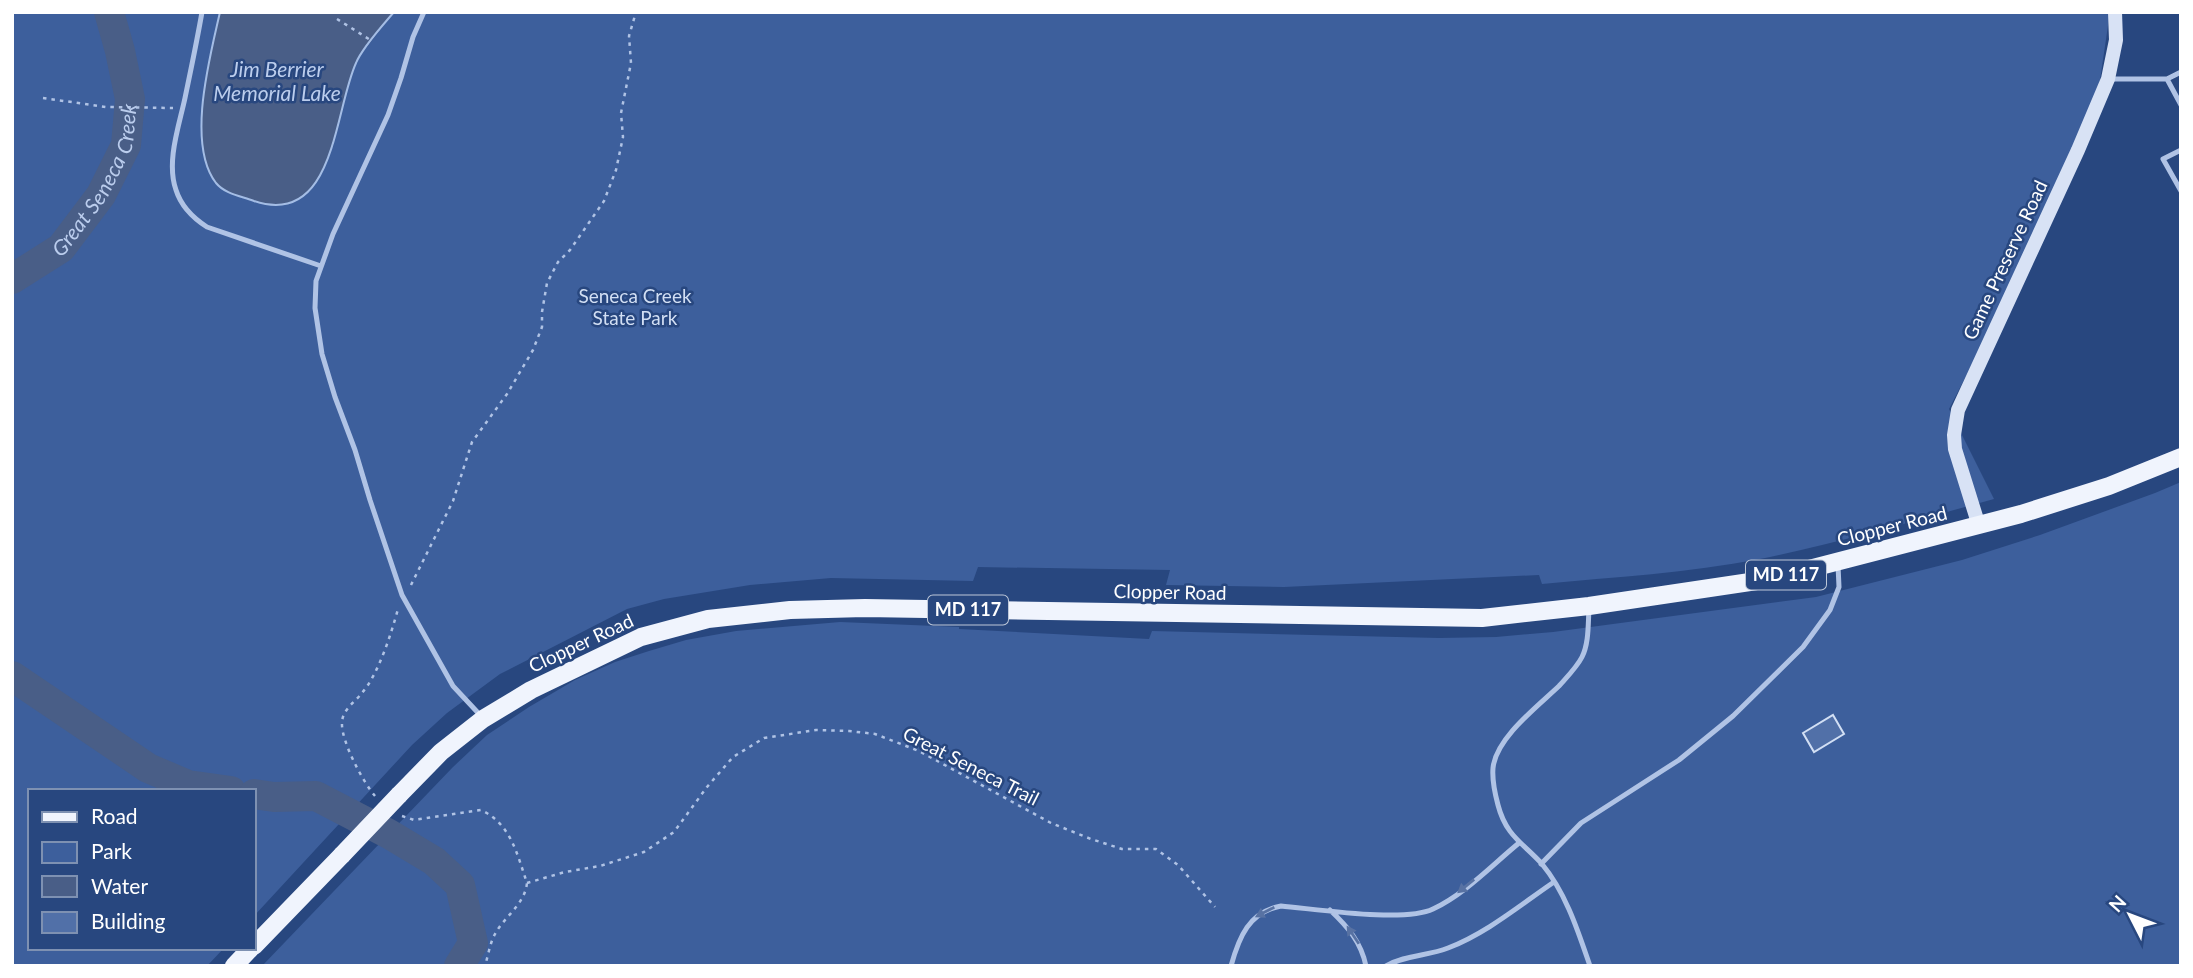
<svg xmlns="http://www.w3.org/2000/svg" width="2193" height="978" font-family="Lato,sans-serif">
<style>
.green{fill:#3d5f9c}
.water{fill:#495e87;stroke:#a4bde5;stroke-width:2}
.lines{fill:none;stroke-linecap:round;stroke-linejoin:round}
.river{stroke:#495e87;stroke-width:30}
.building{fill:#5170a8;stroke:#d2dff4;stroke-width:2}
.path{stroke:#b0c3e5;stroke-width:2.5;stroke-dasharray:3.5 5;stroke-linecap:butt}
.lane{stroke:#b0c3e5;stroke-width:5}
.secondary{stroke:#d8e2f5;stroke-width:14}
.primary{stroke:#f0f4fd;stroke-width:18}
.primary-bridge{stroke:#f0f4fd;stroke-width:18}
.oneway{fill:#5872a3}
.labels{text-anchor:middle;stroke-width:5;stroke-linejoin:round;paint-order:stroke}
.shield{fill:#28477f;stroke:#bec8d9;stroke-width:2}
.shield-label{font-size:18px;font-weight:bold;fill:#fff}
.street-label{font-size:19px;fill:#fff;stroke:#28477f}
.park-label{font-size:19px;fill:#d2dff4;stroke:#28477f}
.water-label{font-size:21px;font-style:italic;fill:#bbcded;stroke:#28477f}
</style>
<rect width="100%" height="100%" fill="#28477f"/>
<path class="green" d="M12,12h208c-12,54 -28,110 -10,163l123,-28 5,-26 18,-60 38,-49h1716l-10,68 -11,38 -52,120 -88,171 45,90c-77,21 -155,44 -234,60 -72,14 -145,18 -218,25l-3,-9 -255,12 -118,-2 4,-15 -192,-3 -5,14 -142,-3 -81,7 -86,14 -37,10 -127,65 -53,39 -35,32 -158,171v-125h-224v157h194l-17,18h-195z
M2181,482v484h-1919l191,-199 34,-32 42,-28 46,-27 40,-18 34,-11 37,-11 50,-9 104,-9 119,5v2l190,10 3,-8 287,7 57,-1 57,-5 263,-35 146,-37 78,-25 115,-42z"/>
<path class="water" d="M220,12h174c-11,13 -32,36 -38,51 -22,48 -21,165 -102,138 -13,-5 -29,-7 -38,-18 -30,-39 -6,-126 4,-171z"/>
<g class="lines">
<g class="river">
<path id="s1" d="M12,279l49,-31 40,-53 25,-50 4,-46 -10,-48 -11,-39"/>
<path d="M12,676l136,92 40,17 43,6"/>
<path d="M254,794l20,3 42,-1 73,38 45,27 26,24 13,58 -14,23"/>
</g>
</g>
<path class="building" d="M1833,715l11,19 -30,18 -11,-19z"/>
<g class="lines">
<path class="path" d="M337,19l35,22
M43,98l63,9 67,1
M411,585l42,-84 19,-59 35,-48 26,-44 9,-23v-15l5,-29 11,-21 12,-12 34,-49 12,-31 7,-33 -2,-24 10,-50 -2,-27 7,-24
M375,796c-12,-14 -34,-55 -33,-73 0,-13 13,-21 20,-30 17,-20 29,-59 36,-84
M402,816l12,4 67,-10c30,14 36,44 46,73 -2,21 -23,34 -32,51 -5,9 -7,22 -10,32
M527,883l38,-11 35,-6 44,-14 30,-20 33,-45 26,-30 31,-19 52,-8 33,1 26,3 44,17 132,72 40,16 31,10h34l22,16 37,42"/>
<path class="lane" d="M202,12c-5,29 -11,57 -17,86 -6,28 -19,64 -9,92 5,16 17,28 31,37l114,39
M424,12l-11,25 -12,41 -13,37 -55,119 -17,47 -1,27 7,46 13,43 20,53 15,50 32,95 51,91 28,30
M2109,79h58l14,-7
M2167,79l14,26
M2181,150l-18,9 18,32
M1589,609c-1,15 0,34 -7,48 -5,10 -15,20 -23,29 -21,20 -63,52 -66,82 -1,12 2,26 5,37 8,31 25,38 44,59 24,29 36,67 48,102
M1541,864l40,-41 98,-63 54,-44 70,-69 27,-37 9,-23 -1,-22
M1330,910c18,17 31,32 36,56
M1231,966c8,-29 18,-54 50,-60 35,3 123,17 152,3 32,-15 59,-44 86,-66
M1386,966c19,-11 42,-10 62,-18 39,-15 72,-43 106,-66"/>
<path class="secondary" d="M1979,526l-24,-77 -1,-14 4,-25 120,-260 30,-71 8,-39 -1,-28"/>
<path class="primary" d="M399,795l42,-43 42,-33 48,-29 110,-53 67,-18 82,-9 75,-2 617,10 107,-12 181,-27 251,-65 88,-28 72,-29
M254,946l88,-91
M234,966l17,-18"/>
<path class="primary-bridge" d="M342,855l57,-60"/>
</g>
<defs><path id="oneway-solid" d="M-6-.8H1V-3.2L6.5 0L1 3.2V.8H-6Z" transform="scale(1.75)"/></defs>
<g class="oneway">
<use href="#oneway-solid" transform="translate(1466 886) rotate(141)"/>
<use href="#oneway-solid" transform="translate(1265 912) rotate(153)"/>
<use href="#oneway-solid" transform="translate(1353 935) rotate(-124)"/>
</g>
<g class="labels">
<g class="shield">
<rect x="1746" y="560.5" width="80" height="29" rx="5"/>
<rect x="928" y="595.5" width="80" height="29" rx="5"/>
</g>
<g class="shield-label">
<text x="1786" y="581">MD 117</text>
<text x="968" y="616">MD 117</text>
</g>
<g class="street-label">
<text transform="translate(2005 260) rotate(-65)" y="7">Game Preserve Road</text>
<text transform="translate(1892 526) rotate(-14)" y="7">Clopper Road</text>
<text transform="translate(1170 592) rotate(1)" y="7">Clopper Road</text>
<text transform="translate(581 643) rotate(-25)" y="7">Clopper Road</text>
<text transform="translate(971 766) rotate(27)" y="7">Great Seneca Trail</text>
</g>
<g class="park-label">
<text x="635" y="303">Seneca Creek<tspan x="635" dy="22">State Park</tspan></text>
</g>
<g class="water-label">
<text x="277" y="77">Jim Berrier<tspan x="277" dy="24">Memorial Lake</tspan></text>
<text dy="7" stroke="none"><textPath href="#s1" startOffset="136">Great Seneca Creek</textPath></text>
</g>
</g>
<rect width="2193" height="978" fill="none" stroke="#ffffff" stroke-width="28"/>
<rect x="28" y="789" width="228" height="161" fill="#28477f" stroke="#7e91b2" stroke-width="2"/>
<rect x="42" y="812" width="35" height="10" fill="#f0f4fd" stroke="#7e91b2" stroke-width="2"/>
<text x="91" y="824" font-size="21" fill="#ffffff">Road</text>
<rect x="42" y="842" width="35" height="21" fill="#3d5f9c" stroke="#7e91b2" stroke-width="2"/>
<text x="91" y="859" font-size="21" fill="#ffffff">Park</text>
<rect x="42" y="876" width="35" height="21" fill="#495e87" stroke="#7e91b2" stroke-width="2"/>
<text x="91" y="894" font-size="21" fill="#ffffff">Water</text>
<rect x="42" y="912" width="35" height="21" fill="#5170a8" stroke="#7e91b2" stroke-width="2"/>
<text x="91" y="929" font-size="21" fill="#ffffff">Building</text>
<g transform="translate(2130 915) rotate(312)" stroke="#28477f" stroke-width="5" paint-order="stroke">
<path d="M0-5L12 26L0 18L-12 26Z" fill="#ffffff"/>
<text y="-10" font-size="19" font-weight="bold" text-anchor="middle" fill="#ffffff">N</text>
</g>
</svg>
